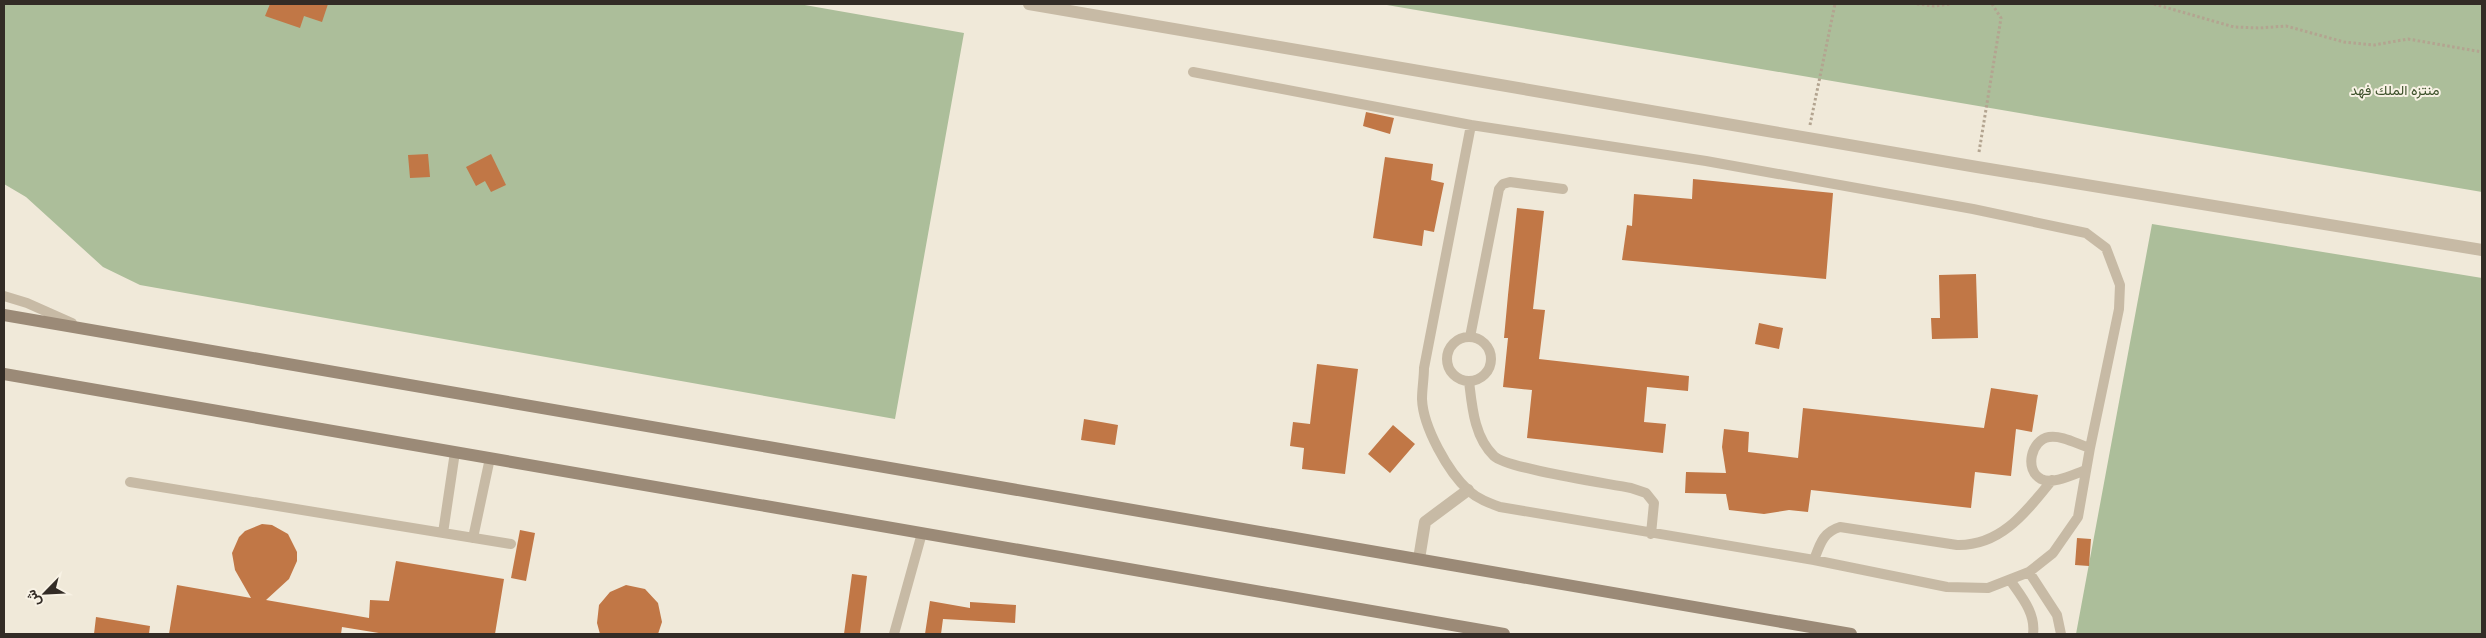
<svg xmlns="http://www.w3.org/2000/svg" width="2486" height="638" font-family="'Open Sans',Vazirmatn,sans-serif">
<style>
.green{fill:#acbe9a}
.building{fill:#c17746}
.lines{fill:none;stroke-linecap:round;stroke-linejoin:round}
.path{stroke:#b3a490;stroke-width:3;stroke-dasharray:2.5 2.5;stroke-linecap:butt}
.lane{stroke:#c7baa5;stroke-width:10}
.street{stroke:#c7baa5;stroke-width:12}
.secondary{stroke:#9b8a77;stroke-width:12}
.labels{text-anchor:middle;stroke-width:4;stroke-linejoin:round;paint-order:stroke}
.park-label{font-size:14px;fill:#3d512b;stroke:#f8f2e5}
</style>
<rect width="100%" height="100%" fill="#f0e9d9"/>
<path class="green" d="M4,4h795l165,29 -69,386 -755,-134 -37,-18 -77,-70 -22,-13z
M1381,4h1101v188z
M2152,224l330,54v356h-406z"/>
<path class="building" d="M270,4h58l-6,18 -18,-6 -4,12 -35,-12z
M1366,112l28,6 -4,16 -27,-8z
M428,154l2,23 -20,1 -2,-23z
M491,154l15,31 -15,7 -6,-11 -9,5 -10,-19z
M1385,157l48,7 -2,16 13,3 -10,49 -10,-2 -2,16 -49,-8z
M1693,179l140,14 -7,86 -204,-19 5,-35 5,1 2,-32 58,5z
M1517,208l27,3 -11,98 12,1 -6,49 150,17 -1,15 -41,-4 -3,35 22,2 -3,29 -136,-15 5,-48 -29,-3 5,-49h-4l4,-43z
M1976,274l2,64 -46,1 -1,-21h9l-1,-43z
M1759,323l24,5 -4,21 -24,-5z
M1317,364l41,5 -13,105 -43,-5 2,-21 -14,-2 3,-24 17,2z
M1991,388l47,7 -6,37 -16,-3 -5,47 -36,-4 -4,36 -160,-18 -3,22 -19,-2 -25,4 -35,-4 -3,-16 -41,-1 1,-21 40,1 -4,-26 2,-18 25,3 -1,20 50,6 5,-50 181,20z
M1084,419l34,6 -3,20 -34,-5z
M1393,425l22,19 -25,29 -22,-19z
M262,524l10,1 16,9 9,18v9l-8,18 -23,21 103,18 1,-18 19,1 7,-40 108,18 -9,55h-110l-43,-7 -1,7h-172l8,-49 74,13 -16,-28 -3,-17 7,-16 6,-6z
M520,530l15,3 -9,48 -15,-3z
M2077,538l14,1 -2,27 -14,-1z
M852,574l15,2 -7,58h-16z
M626,585l19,4 13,14 4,19 -4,12h-58l-3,-11 2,-18 11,-13z
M930,601l40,7v-6l46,3 -1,18 -72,-4 -2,15h-16z
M96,617l54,9 -1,8h-55z"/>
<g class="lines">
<path class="path" d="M1917,4l17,2 17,-2
M2154,4l80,23 25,1 27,-2 58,16 30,3 34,-6 74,13
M1810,125l25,-121
M1979,152l22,-134 -9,-14"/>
<path class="lane" d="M1193,72l278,53 235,36 267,48 113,24 20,15 14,37 -1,24 -29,139 -12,69 -25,36 -24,19 -41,16 -41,-1 -133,-27 -314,-53c-11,-4 -22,-8 -31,-16 -21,-19 -46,-64 -47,-92 0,-10 2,-21 2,-31l47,-243
M4,296l23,7 45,20
M1470,337l29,-148 4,-5 7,-2 53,7
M1447 359a22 22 0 1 1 44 0a22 22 0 1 1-44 0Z
M1469,381c3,25 5,56 25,75 14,13 112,27 137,32l15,5 8,10 -3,31
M2086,470c-12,4 -33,15 -45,9 -17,-9 -10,-39 8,-42 13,-2 28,7 41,11
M130,482l381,62
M443,533l12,-81
M473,538l17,-80
M1814,560c6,-16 9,-28 26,-33l117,18c44,1 69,-33 95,-65
M2029,572l28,43 4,19
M2010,580c11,16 26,33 23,54
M894,634l28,-101"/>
<path class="street" d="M1029,4l948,163 505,83
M1419,559l6,-37 43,-32"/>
<path class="secondary" d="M4,315l1847,319
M4,374l1500,260"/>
</g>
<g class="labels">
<g class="park-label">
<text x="2395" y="95">منتزه الملك فهد</text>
</g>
</g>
<rect width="2486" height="638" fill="none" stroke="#332c26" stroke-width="10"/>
<g transform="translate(45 593) rotate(246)" stroke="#f8f2e5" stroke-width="4" paint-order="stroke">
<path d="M0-4L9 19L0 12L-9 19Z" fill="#332c26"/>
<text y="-8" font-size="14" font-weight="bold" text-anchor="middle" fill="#332c26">ش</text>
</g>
</svg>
